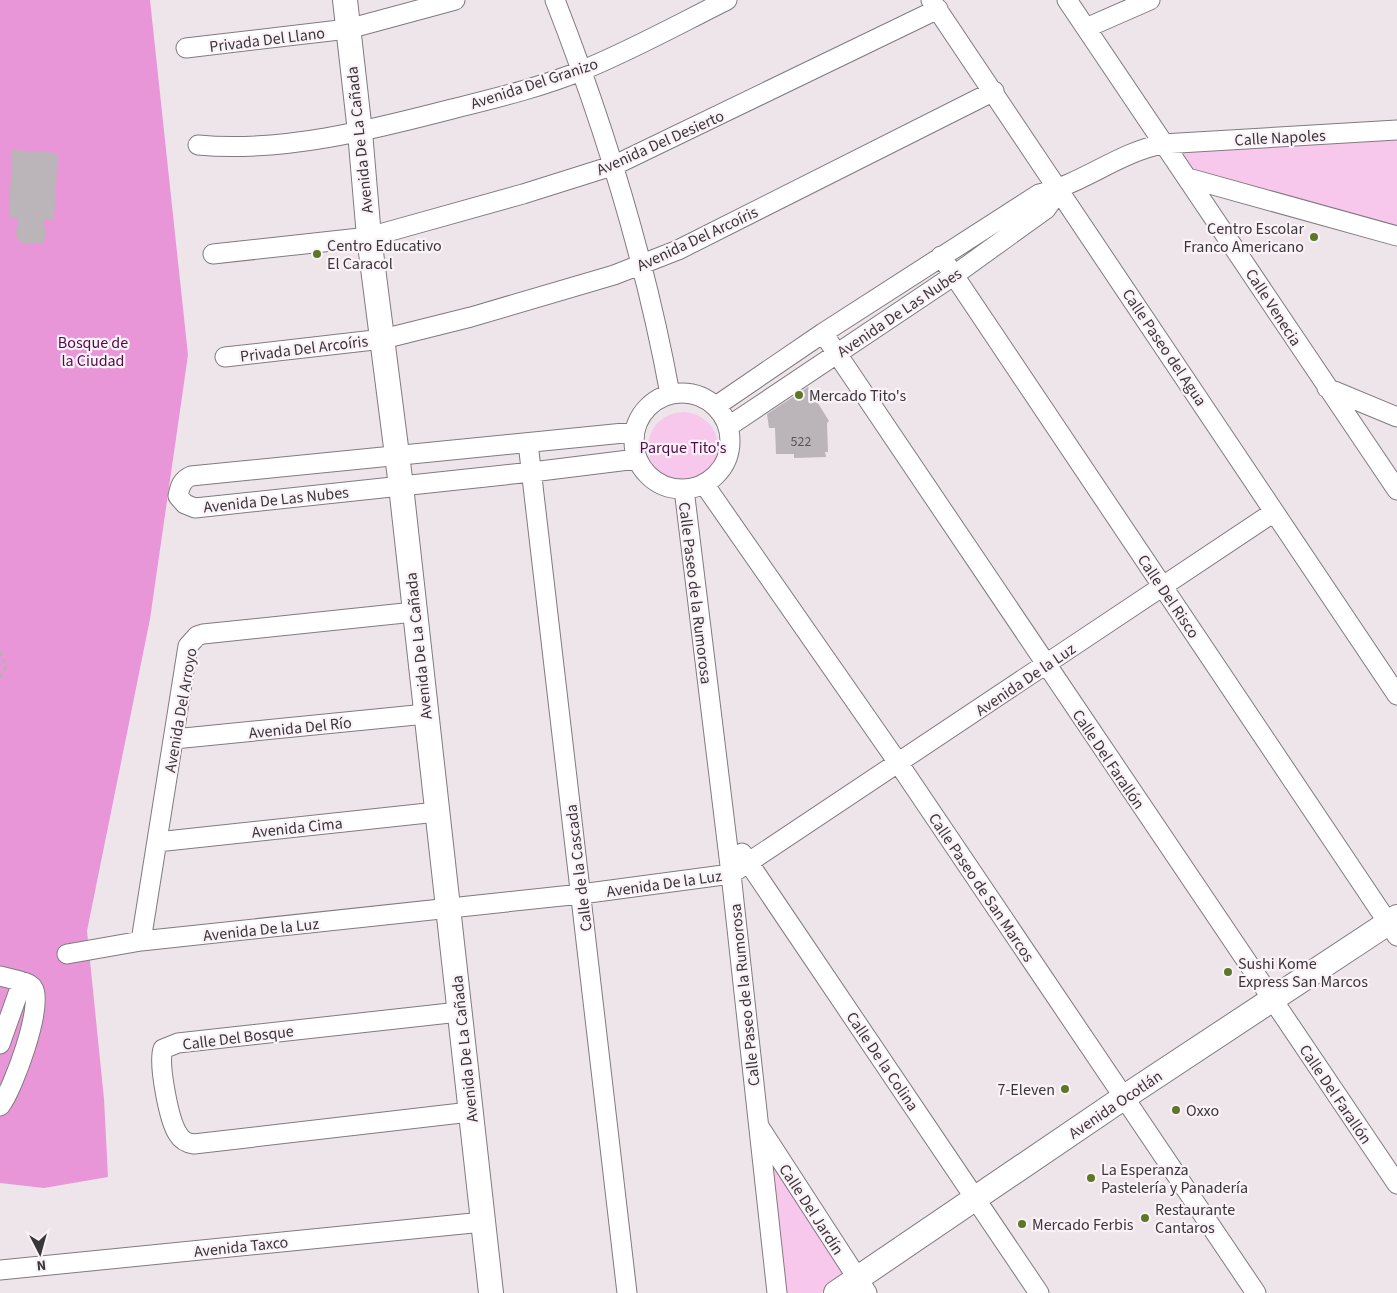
<svg xmlns="http://www.w3.org/2000/svg" width="1397" height="1293" font-family="'Source Sans 3',sans-serif">
<style>
.green{fill:#f8c8ec}
.forest{fill:#e996d8}
.building{fill:#bbb4b9}
.lines{fill:none;stroke-linecap:round;stroke-linejoin:round}
.minor-casing{stroke:#817a7f;stroke-width:21}
.major-casing{stroke:#817a7f;stroke-width:26}
.path{stroke:#b7b0b4;stroke-width:2.5;stroke-dasharray:4 4;stroke-linecap:butt}
.minor{stroke:#fff;stroke-width:19}
.major{stroke:#fff;stroke-width:24}
.poi-dot{fill:#5d7628;stroke:#faf2f8;stroke-width:2}
.labels{text-anchor:middle;stroke-width:4.5;stroke-linejoin:round;paint-order:stroke}
.number-label{font-size:14px;fill:#5a5659}
.street-label{font-size:16px;fill:#3a3739;stroke:#faf2f8}
.poi-label{font-size:16px;fill:#3a3739;stroke:#faf2f8;text-anchor:start}
.park-label{font-size:16px;fill:#540a4a;stroke:#faf2f8}
</style>
<rect width="100%" height="100%" fill="#ede5ea"/>
<path class="green" d="M1397,129v102l-215,-60 -21,-31z
M648 447a35 35 0 1 1 70 0a35 35 0 1 1-70 0Z
M771,1160l75,111 -25,22h-42z"/>
<path class="forest" d="M0,0h150l38,355 -38,264 -63,312 17,168 4,78 -64,11 -44,-5z"/>
<path class="building" d="M12,150l46,3 -4,66h-11l3,15 -3,9 -21,1 -6,-8 2,-19h-9z
M808,387l21,34 -2,2 1,29h-3l1,5 -32,1v-4h-18l-1,-26h-6l-2,-14z"/>
<g class="lines">
<defs>
<path id="minor" d="M555,0c50,128 90,258 115,394
M931,0l466,695
M1067,0l330,490
M1086,28l64,-28
M186,48l162,-19 107,-29
M198,145c84,8 173,-15 254,-36 44,-11 90,-22 131,-39 49,-20 96,-46 144,-70
M1188,178l209,58
M213,254l156,-17 154,-43 92,-29 323,-156
M941,256l456,680
M823,333l574,851
M225,357l158,-18 88,-22 143,-42 64,-25 316,-159
M1327,388l70,29
M634 441a48 48 0 1 1 96 0a48 48 0 1 1-96 0Z
M716,406l107,-73 216,-139c43,-10 79,-41 123,-50l235,-14
M729,426l224,-150 93,-67 14,-20
M634,432l-443,44c-9,4 -11,10 -13,20l7,8 10,4 337,-36 105,-13
M528,443l99,850
M704,484l195,280 357,529
M684,489l47,385 46,419
M174,739l252,-25
M157,842l280,-30
M742,853l297,440
M141,941l47,-295 9,-10 6,-2 211,-22
M67,954l74,-13 440,-47 150,-20 543,-362
M0,976l20,5v7l-20,56
M459,1012l-281,31 -15,6c-5,15 6,72 15,85 4,7 9,9 16,10l276,-32
M0,1106c13,-16 44,-101 33,-118 -2,-4 -8,-6 -13,-7
M760,1128l107,165
M0,1270l483,-48"/>
<path id="major" d="M345,0l15,132 9,105 32,249 90,807
M836,1293l287,-195 274,-181"/>
</defs>
<use href="#minor" class="minor-casing"/>
<use href="#major" class="major-casing"/>
<path class="path" d="M0,652l6,15 -6,10"/>
<use href="#minor" class="minor"/>
<use href="#major" class="major"/>
</g>
<g class="poi-dot">
<circle cx="1314" cy="237" r="5"/>
<circle cx="317" cy="254" r="5"/>
<circle cx="799" cy="395" r="5"/>
<circle cx="1228" cy="972" r="5"/>
<circle cx="1065" cy="1089" r="5"/>
<circle cx="1176" cy="1110" r="5"/>
<circle cx="1091" cy="1178" r="5"/>
<circle cx="1145" cy="1218" r="5"/>
<circle cx="1022" cy="1224" r="5"/>
</g>
<g class="labels">
<g class="number-label">
<text x="801" y="446">522</text>
</g>
<g class="street-label">
<text transform="translate(267 39) rotate(-7)" y="6">Privada Del Llano</text>
<text transform="translate(534 83) rotate(-18)" y="6">Avenida Del Granizo</text>
<text transform="translate(1280 137) rotate(-3)" y="6">Calle Napoles</text>
<text transform="translate(359 140) rotate(-96)" y="6">Avenida De La Cañada</text>
<text transform="translate(660 142) rotate(-24)" y="6">Avenida Del Desierto</text>
<text transform="translate(697 238) rotate(-25)" y="6">Avenida Del Arcoíris</text>
<text transform="translate(1274 307) rotate(57)" y="6">Calle Venecia</text>
<text transform="translate(899 312) rotate(-34)" y="6">Avenida De Las Nubes</text>
<text transform="translate(1165 347) rotate(56)" y="6">Calle Paseo del Agua</text>
<text transform="translate(304 348) rotate(-7)" y="6">Privada Del Arcoíris</text>
<text transform="translate(276 499) rotate(-6)" y="6">Avenida De Las Nubes</text>
<text transform="translate(696 593) rotate(83)" y="6">Calle Paseo de la Rumorosa</text>
<text transform="translate(1169 596) rotate(56)" y="6">Calle Del Risco</text>
<text transform="translate(418 646) rotate(-96)" y="6">Avenida De La Cañada</text>
<text transform="translate(1025 679) rotate(-34)" y="6">Avenida De la Luz</text>
<text transform="translate(180 710) rotate(-80)" y="6">Avenida Del Arroyo</text>
<text transform="translate(300 727) rotate(-6)" y="6">Avenida Del Río</text>
<text transform="translate(1109 759) rotate(56)" y="6">Calle Del Farallón</text>
<text transform="translate(297 827) rotate(-6)" y="6">Avenida Cima</text>
<text transform="translate(578 868) rotate(-97)" y="6">Calle de la Cascada</text>
<text transform="translate(664 883) rotate(-8)" y="6">Avenida De la Luz</text>
<text transform="translate(982 887) rotate(56)" y="6">Calle Paseo de San Marcos</text>
<text transform="translate(261 929) rotate(-6)" y="6">Avenida De la Luz</text>
<text transform="translate(744 995) rotate(-96)" y="6">Calle Paseo de la Rumorosa</text>
<text transform="translate(238 1037) rotate(-7)" y="6">Calle Del Bosque</text>
<text transform="translate(464 1049) rotate(-96)" y="6">Avenida De La Cañada</text>
<text transform="translate(883 1061) rotate(56)" y="6">Calle De la Colina</text>
<text transform="translate(1336 1094) rotate(56)" y="6">Calle Del Farallón</text>
<text transform="translate(1115 1104) rotate(-34)" y="6">Avenida Ocotlán</text>
<text transform="translate(812 1209) rotate(57)" y="6">Calle Del Jardín</text>
<text transform="translate(241 1246) rotate(-6)" y="6">Avenida Taxco</text>
</g>
<g class="poi-label">
<text x="1304" y="234" text-anchor="end">Centro Escolar<tspan x="1304" dy="18">Franco Americano</tspan></text>
<text x="327" y="251">Centro Educativo<tspan x="327" dy="18">El Caracol</tspan></text>
<text x="809" y="401">Mercado Tito's</text>
<text x="1238" y="969">Sushi Kome<tspan x="1238" dy="18">Express San Marcos</tspan></text>
<text x="1055" y="1095" text-anchor="end">7-Eleven</text>
<text x="1186" y="1116">Oxxo</text>
<text x="1101" y="1175">La Esperanza<tspan x="1101" dy="18">Pastelería y Panadería</tspan></text>
<text x="1155" y="1215">Restaurante<tspan x="1155" dy="18">Cantaros</tspan></text>
<text x="1032" y="1230">Mercado Ferbis</text>
</g>
<g class="park-label">
<text x="93" y="348">Bosque de<tspan x="93" dy="18">la Ciudad</tspan></text>
<text x="683" y="453">Parque Tito's</text>
</g>
</g>
<g transform="translate(40 1253) rotate(174)" stroke="#faf2f8" stroke-width="4" paint-order="stroke">
<path d="M0-4L9 19L0 12L-9 19Z" fill="#3a3739"/>
<text y="-8" font-size="14" font-weight="bold" text-anchor="middle" fill="#3a3739">N</text>
</g>
</svg>
